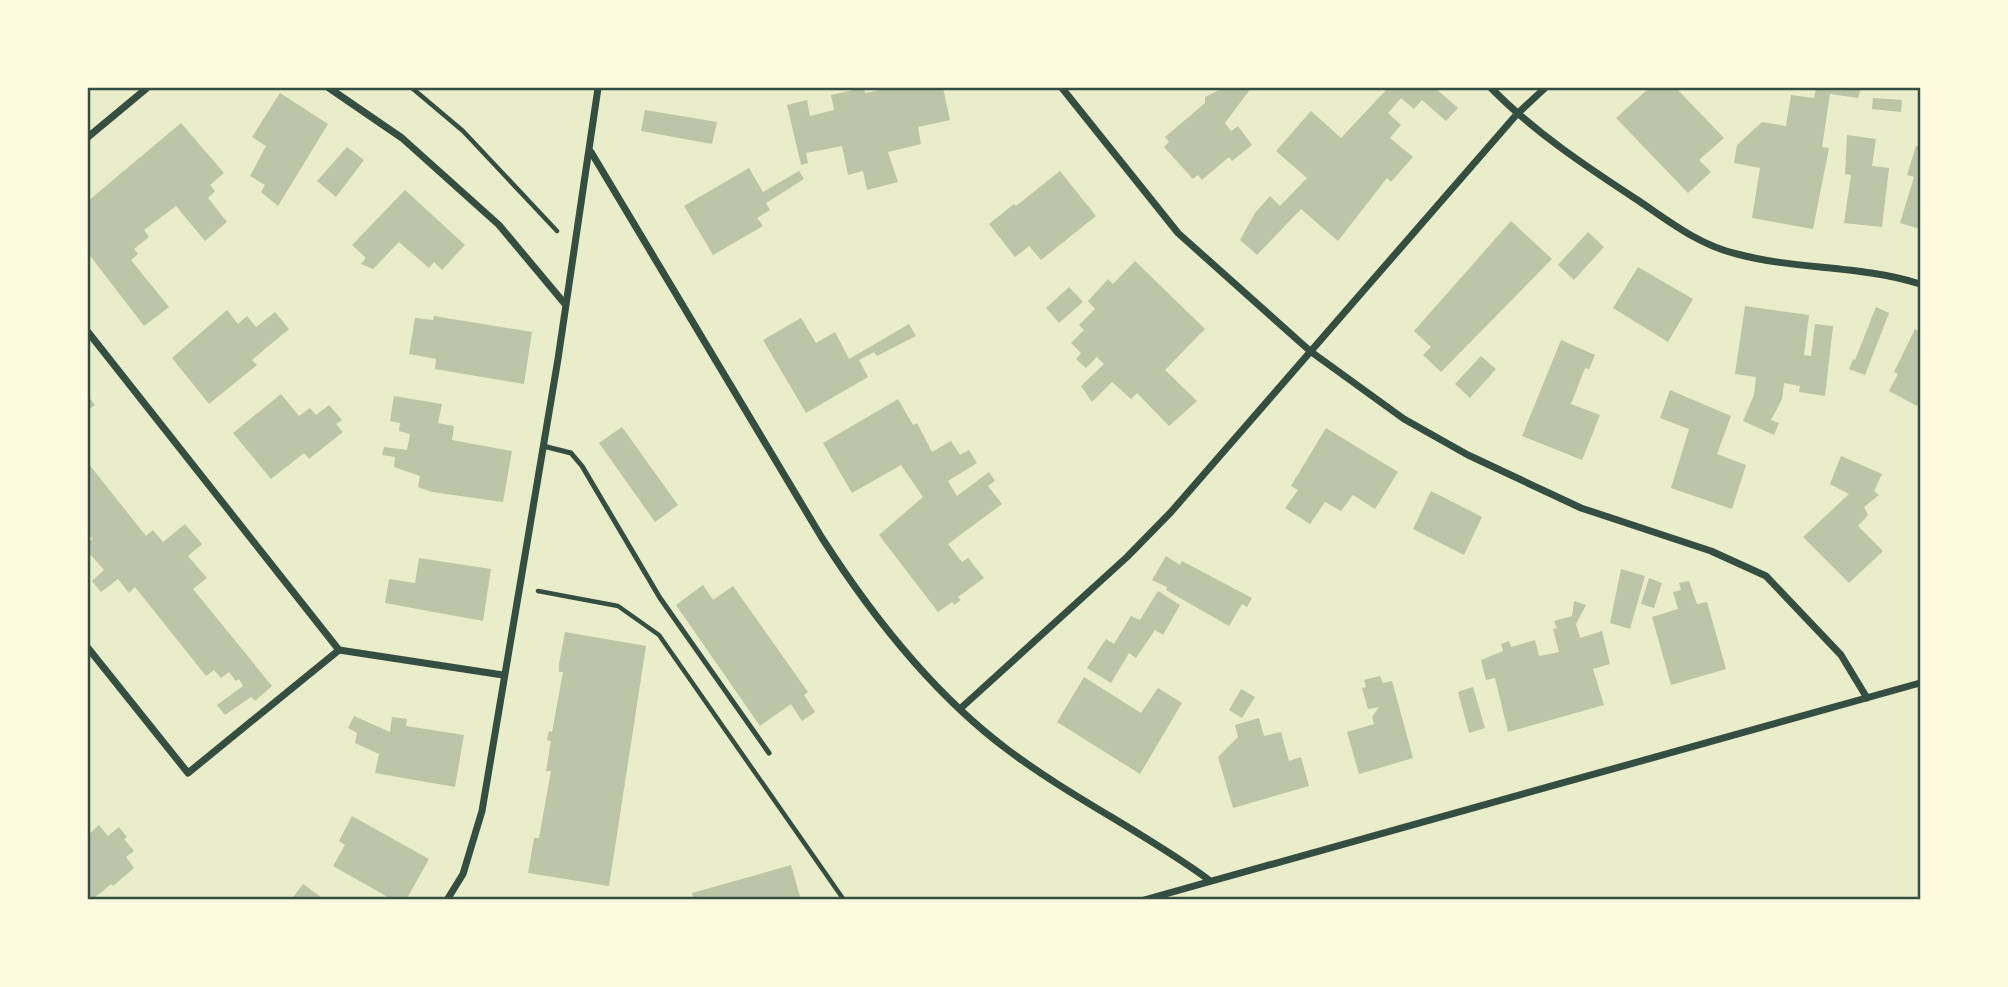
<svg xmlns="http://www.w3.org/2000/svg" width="2008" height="987" font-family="'Public Sans',sans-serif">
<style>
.building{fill:#bcc5a7}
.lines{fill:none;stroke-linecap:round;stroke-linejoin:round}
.path{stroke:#344e41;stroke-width:4.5}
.service{stroke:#344e41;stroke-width:5}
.minor{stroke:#344e41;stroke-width:7}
.neatline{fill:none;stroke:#344e41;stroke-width:2.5}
</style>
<rect width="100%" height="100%" fill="#e9edc9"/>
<path class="building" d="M862,88l4,5 22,-5h55l7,32 -32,7 3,17 -33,8 10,30 -31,8 -4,-19 -15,4 -6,-29 -36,7 2,10 -7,2 -14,-60 20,-5 3,16 24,-6 -3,-15z
M1223,88h28l-26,35 6,8 7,-5 14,19 -20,16 -3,-4 -27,23 -4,-5 -5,4 -29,-32 5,-5 -4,-5 40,-34v-6z
M1388,88h47l23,20 -12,13 -24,-21 -8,9 -13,-11 -13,15 13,12 -11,13 23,19 -22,25 -4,-4 -49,63 -37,-32 -44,46 -17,-15 15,-27 15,-17 10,10 27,-28 -31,-27 35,-40 30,27z
M1649,88h27l48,50 -25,22 12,12 -23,21 -72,-75z
M1816,88h45l-3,10 -28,-4 -8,53 7,1 -16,81 -61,-11 8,-50 -26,-5 3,-18 25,-23 24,4 5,-31 23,3z
M280,93l48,31 -50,82 -17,-14 4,-7 -15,-9 16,-30 -14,-9z
M1873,98l29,2 -1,12 -29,-3z
M645,110l72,12 -5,22 -71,-13z
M181,123l43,50 -14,12 5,6 -7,7 19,24 -22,19 -29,-35 -32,24 5,7 -15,12 4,5 -7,6 38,47 -25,19 -56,-73v-52z
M1847,135l29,4 -4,27 17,2 -7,59 -38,-4 7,-48 -6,-1z
M1916,146h4v83l-20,-6 14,-46 -7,-2z
M347,147l17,13 -28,37 -19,-16z
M749,168l14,24 36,-21 5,8 -38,24 4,7 -13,8 6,8 -50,29 -29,-49z
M1060,171l36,45 -55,44 -12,-14 -14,11 -26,-33 25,-20 2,2z
M405,190l60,55 -23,25 -8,-8 -5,6 -30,-26 -26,27 -12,-5 5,-6 -14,-13z
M1511,221l41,38 -111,113 -18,-17 8,-8 -17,-16z
M1588,232l16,15 -30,33 -16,-15z
M1135,261l70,68 -40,41 32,31 -28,25 -32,-33 -6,6 -19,-17 -20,20 -11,-16 23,-22 -7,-7 -11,11 -10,-9 5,-6 -10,-10 13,-13 -5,-5 16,-16 -7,-8 20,-22 5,5z
M1638,267l55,32 -25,43 -55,-34z
M1069,287l14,15 -24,21 -13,-15z
M1745,306l64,9 -5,40 7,1 4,-32 18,2 -8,70 -26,-4 1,-6 -16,-3 -2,16 -11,21 8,3 -5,12 -31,-14 11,-26 2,-18 -21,-3z
M1876,307l13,6 -24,62 -16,-6 4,-10 2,1z
M227,310l11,14 9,-8 9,11 19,-15 14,17 -37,31 5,5 -48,39 -37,-46z
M434,316l98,16 -8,52 -89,-15 1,-10 -27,-5 6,-36 18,2z
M801,318l15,25 19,-11 14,27 60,-35 7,12 -39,20 -3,-4 -15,8 9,17 -62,36 -43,-73z
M1915,329l5,3v70l-3,4 -28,-15 9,-17 -4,-2z
M1561,340l34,15 -6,14 -4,-1 -14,36 29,11 -18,45 -60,-24z
M1481,356l15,13 -26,29 -15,-14z
M1670,390l61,26 -14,38 29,11 -14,44 -61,-21 18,-59 -29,-11z
M281,394l18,22 11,-8 6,7 13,-10 13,15 -6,4 7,8 -34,27 -5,-6 -33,26 -38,-46z
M88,396l7,9 -7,5z
M394,396l48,8 -4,19 16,3 -2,14 60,11 -9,51 -71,-10 -14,-5 2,-11 -26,-9 1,-10 -13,-2 2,-8 23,3 3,-16 -11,-3 1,-8 -10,-2z
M898,399l15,26 4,-2 15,29 19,-11 9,14 9,-5 8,13 -29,18 9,15 32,-24 6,9 -7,5 14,18 -54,40 14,18 6,-4 16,20 -26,19 3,3 -7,5 -2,-3 -14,10 -59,-77 44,-38 -22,-32 -49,28 -29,-50z
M622,427l56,78 -23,17 -56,-79z
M1326,428l72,44 -23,37 -22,-14 -12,16 -16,-9 -15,22 -25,-16 13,-18 -7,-4z
M1841,456l41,18 -8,17 5,4 -15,12 4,8 -10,11 25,25 -34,32 -46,-46 46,-43 -19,-10z
M88,463l58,73 7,-6 10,12 22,-18 17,20 -14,12 19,22 -14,11 79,97 -17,15 -4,-4 -26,18 -8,-10 26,-19 -4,-7 -3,2 -7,-9 -8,6 -7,-8 -8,6 -71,-89 -6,6 -11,-14 -17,13 -9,-11 12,-11 -16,-18v-9l4,-4 -4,-8z
M1431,491l51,26 -18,38 -51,-26z
M1166,556l14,9 2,-4 70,37 -5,9 -5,-3 -13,22 -63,-36 1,-3 -15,-7z
M419,558l72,11 -8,52 -98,-18 4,-24 26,4z
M1621,569l24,7 -15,53 -20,-6z
M1649,578l13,5 -8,25 -13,-4z
M1689,581l8,23 10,-2 19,67 -55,16 -19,-68 26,-8 -5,-17 8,-2 -2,-7z
M703,585l10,15 20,-14 75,106 -4,3 11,17 -13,9 -11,-17 -31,22 -84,-121z
M1158,591l22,14 -17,30 -8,-5 -19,28 -7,-5 -18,30 -24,-15 19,-29 8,5 17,-28 9,4z
M1574,601l12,4 -10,19 4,14 22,-7 8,33 -17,5 11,36 -96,27 -13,-54 -9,2 -5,-20 22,-9 -2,-7 8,-3 2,6 24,-7 4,16 20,-4 -6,-23 4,-1 -3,-7 18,-5z
M565,632l81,14 -37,240 -81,-13 6,-35h5l12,-67h-5l5,-30 -4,-1 2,-9 3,1 11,-60h-4v-8z
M1380,676l3,7 9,-2 21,77 -54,16 -12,-42 27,-8 -2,-7 7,-10 -11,2 -6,-21 4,-1 -2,-7z
M1084,677l57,36 17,-25 24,15 -42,71 -83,-52z
M1473,687l12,41 -16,5 -11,-41z
M1241,689l14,8 -13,21 -13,-8z
M354,716l36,16 2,-15 15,2 -1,7 58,9 -9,52 -80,-14 4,-19 -24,-11 2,-10 -9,-5z
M1259,718l5,18 17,-4 8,29 12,-4 8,29 -76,22 -15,-51 20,-20 -3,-12z
M352,816l77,43 -23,41h-13l-60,-34 12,-21 -6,-4z
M99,825l9,11 11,-9 8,10 -3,2 10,12 -8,6 8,11 -21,18 -2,-2 -19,16h-4v-65z
M791,865l10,35h-114l6,-3 -1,-4z
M303,884l22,16h-34z"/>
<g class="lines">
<path class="path" d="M412,88l51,43 94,100
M538,591l80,15 41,29 185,265"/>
<path class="service" d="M543,446l28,7 11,13 78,132 109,155"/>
<path class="minor" d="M329,88l73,50 97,87 66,79
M1062,88l116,145 132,118 94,68 64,36 113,53 130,43 55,25 75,79 26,43
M1491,88c43,44 96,79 148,113 31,21 60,44 98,53 60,16 123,11 183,30
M88,137l59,-49
M591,152l231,386c50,78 111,156 186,212 64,48 137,83 201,130
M88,332l251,318 164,25
M88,648l100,125 151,-123
M961,708l166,-151 44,-45 346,-398 28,-26
M447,900l16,-26 19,-63 76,-452 40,-271
M1144,900l776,-217"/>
</g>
<rect width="2008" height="987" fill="none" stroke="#fefae0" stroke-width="178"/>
<rect x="89" y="89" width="1830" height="809" class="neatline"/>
</svg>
